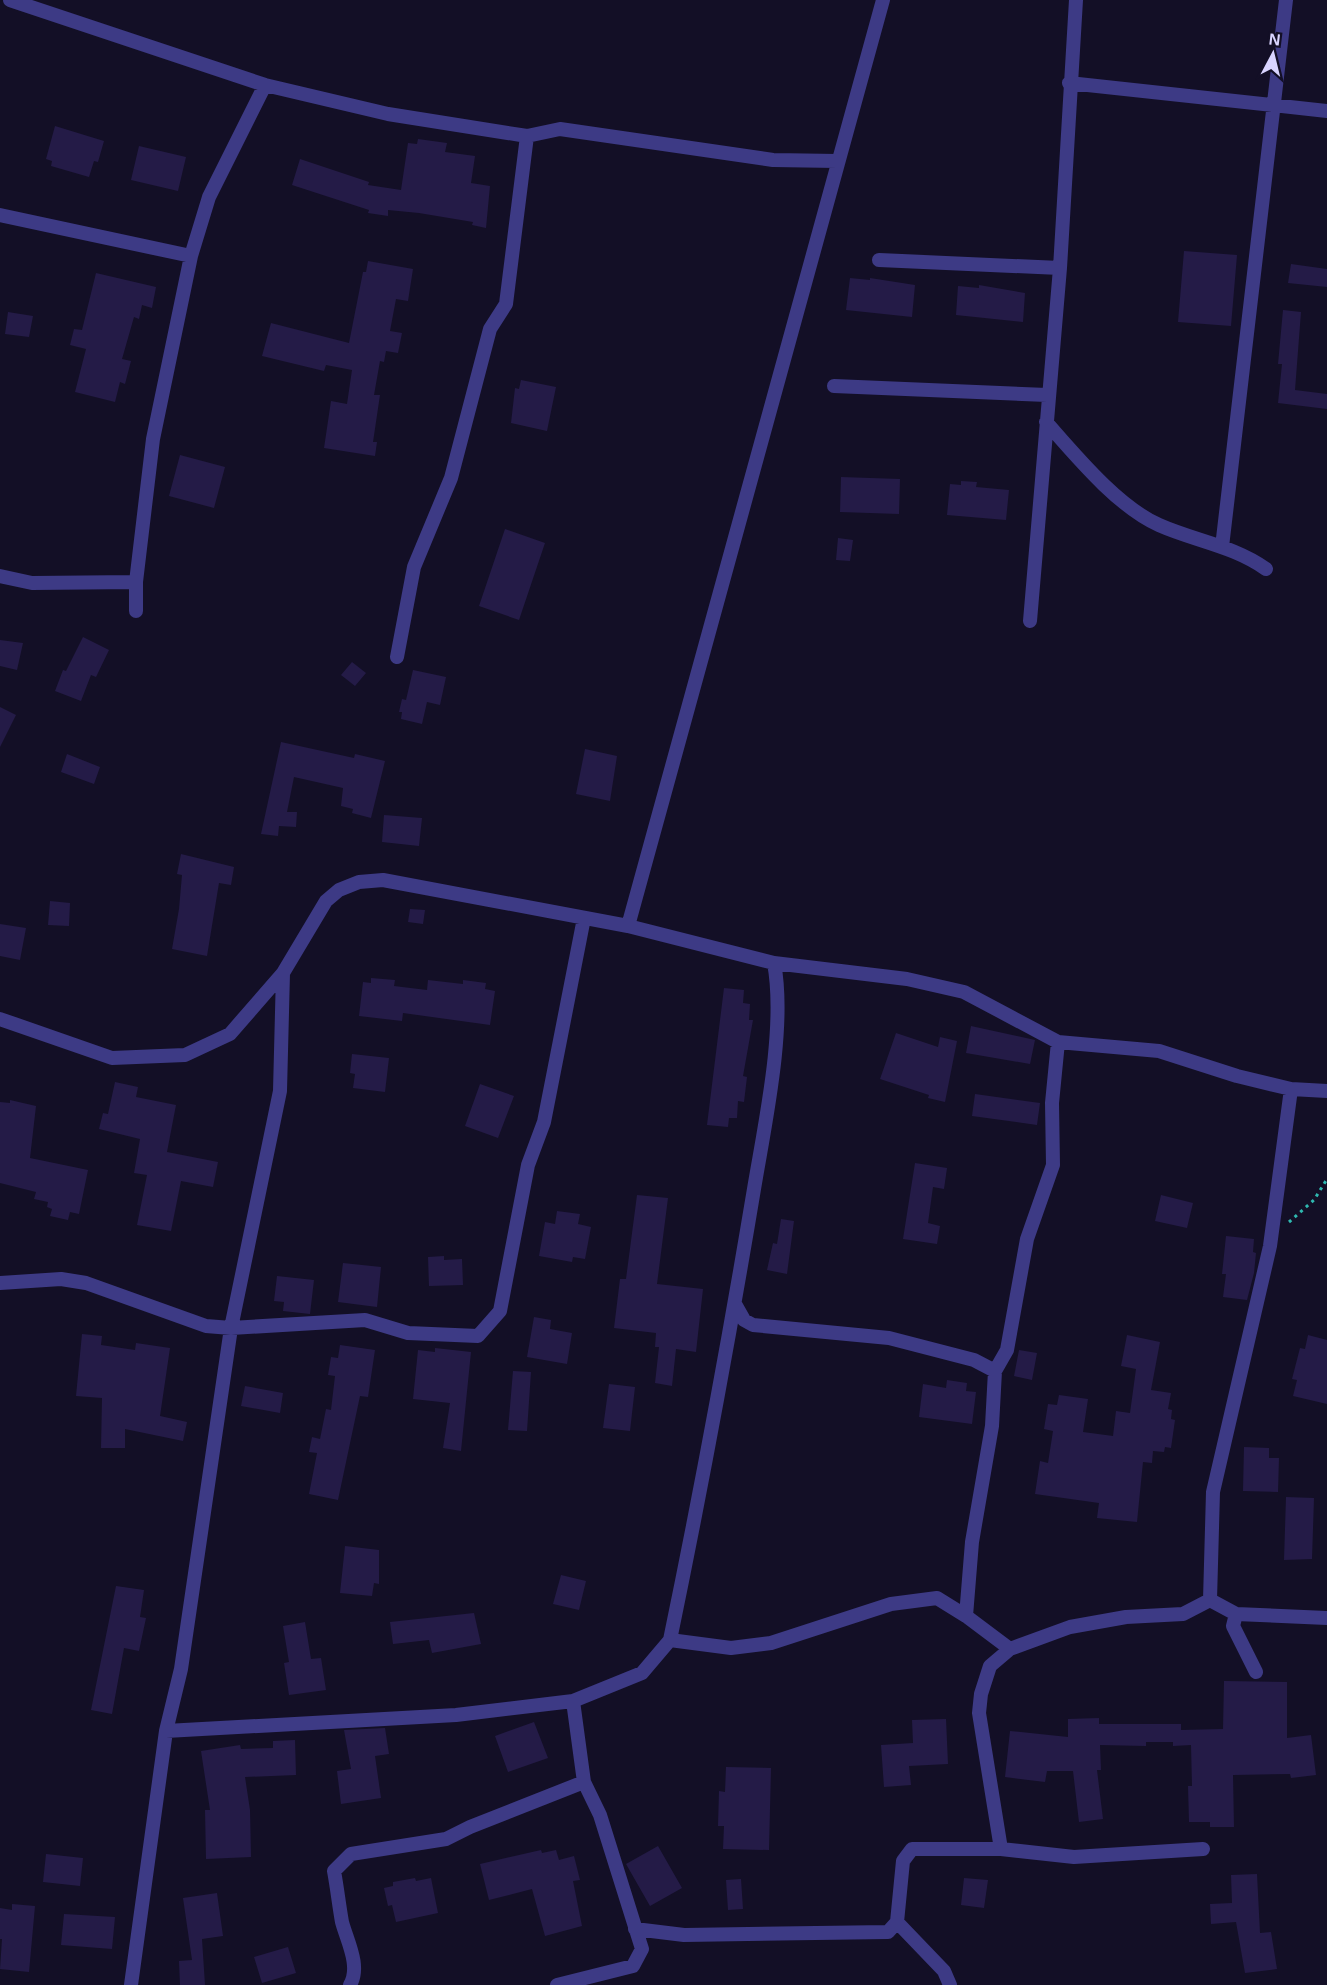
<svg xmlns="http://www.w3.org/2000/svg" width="1327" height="1985" font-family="Helvetica,sans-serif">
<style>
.building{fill:#241b47}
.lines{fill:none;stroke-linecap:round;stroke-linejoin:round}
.path{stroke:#2fb8b0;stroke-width:3;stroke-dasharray:3 4.5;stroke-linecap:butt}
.minor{stroke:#3d3a85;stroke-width:14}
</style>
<rect width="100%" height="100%" fill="#130f26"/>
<path class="building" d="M55,126l49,15 -6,21 -4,-1 -5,16 -38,-11 1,-5 -6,-2z
M418,139l29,4 -2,9 30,4 -4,27 19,3 -4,42 -14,-3 1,-3 -54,-9 -31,-3v6l-20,-3 1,-3 -77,-25 8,-26 69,23 -1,3 33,5 7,-47 9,1z
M139,146l47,11 -8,34 -47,-11z
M1184,251l53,4 -6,71 -53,-4z
M368,261l45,8 -5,32 -12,-2 -6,32 12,2 -4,20 -12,-2 -2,11 -4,-1 -6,34h6l-7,47h4l-2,14 -51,-8 7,-47 16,3 5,-34 -26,-5 -2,6 -62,-15 9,-33 78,20 14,-71h3z
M1291,264l36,5v18l-39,-4z
M96,273l60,14 -4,21 -10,-3 -3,14 -5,-2 -12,42 9,2 -6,23 -5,-2 -5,20 -40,-10 11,-43 -16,-4 4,-16 8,1z
M850,278l20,2v-2l45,7 -3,32 -66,-7z
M979,285l46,8 -2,29 -67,-7 2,-29 21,2z
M1283,310l18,2 -6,78 32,4v15l-49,-6 4,-39h-4z
M8,312l25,4 -4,21 -24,-3z
M521,380l35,7 -9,44 -36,-8 4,-35 4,1z
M180,455l45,12 -11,41 -45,-12z
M841,477l59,2 -1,35 -59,-2z
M961,481l16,1 -1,5 33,3 -3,30 -59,-5 3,-31 11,1z
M505,529l40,14 -26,77 -40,-14z
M838,538l15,2 -3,21 -14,-1z
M83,637l26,13 -13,27 -5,-2 -10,26 -26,-10 8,-21 3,1z
M0,640l23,3 -6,27 -17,-4z
M352,662l14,11 -11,13 -14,-11z
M413,670l33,7 -6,28 -13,-3 -5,22 -21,-5 1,-7h-3l3,-13 4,1z
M0,707l16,8 -16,32z
M281,742l73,16 1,-4 30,7 -14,57 -19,-5 1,-4 -12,-3 2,-18 -49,-11 -7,35h10l-1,15 -17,-1 -1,10 -17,-2z
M585,749l32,7 -7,45 -34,-7z
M67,754l33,13 -6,17 -33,-12z
M384,815l38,3 -3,28 -37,-4z
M181,854l53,13 -3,18 -12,-2 -12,73 -35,-7 7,-40 3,-34 -5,-1z
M50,901l20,2 -1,23 -21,-1z
M410,909l15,1 -2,14 -15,-2z
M0,924l26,4 -6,32 -20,-4z
M371,978l24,2 -1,6 33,4 1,-10 35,4v-4l23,3 -1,6 10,2 -5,34 -87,-12 -1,8 -43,-5 4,-34 8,1z
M724,988l20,2 -1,13 7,1 -1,16h4l-10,56 4,1 -3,25 -6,-1 -1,17h-8l-1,9 -21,-2z
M971,1026l64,14 -5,24 -64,-11z
M896,1033l42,14 2,-10 17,4 -12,61 -17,-4 1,-3 -49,-16z
M352,1054l37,4 -4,34 -32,-4 2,-14 -5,-1z
M115,1082l23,5 -2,10 40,8 -9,47 51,10 -5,25 -32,-6 -10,50 -34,-6 10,-50 -13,-2 6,-34 -41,-10 4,-16 5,1z
M480,1084l34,12 -16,42 -33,-12z
M975,1094l65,9 -3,22 -65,-9z
M10,1100l26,6 -6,52 58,12 -9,44 -9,-2 -2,8 -18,-4 2,-7 -5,-2 1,-5 -14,-3 2,-7 -36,-9v-81l10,1z
M915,1163l32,5 -3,21 -11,-2 -5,36 12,3 -3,18 -34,-5z
M637,1195l31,3 -11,86 46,5 -7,63 -20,-3 -4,37 -17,-3 4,-36h-4l1,-14 -42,-5 6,-49h6z
M1161,1195l32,8 -6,25 -32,-7z
M557,1211l23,3 -2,10 13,3 -6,32 -12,-2 -1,5 -33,-6 6,-34 10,2z
M781,1219l13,2 -7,53 -20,-4 6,-27 4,1z
M1226,1236l28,3 -1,13 3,1 -2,20 -7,27 -24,-3 3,-23h-4z
M444,1256v4l18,-1 1,26 -34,1 -1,-29z
M343,1263l38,4 -4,40 -39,-5z
M277,1276l37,4 -4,34 -27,-3 1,-9 -10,-1z
M534,1317l17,3 -1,9 22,4 -5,31 -40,-7z
M82,1334l20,2 -1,9 34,5 1,-7 34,5 -10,68 27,6 -4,19 -58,-12v19h-24l1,-50 -26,-2z
M1127,1335l33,7 -9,48 20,3 -3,16 4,1 -1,9 4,1 -4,28 -6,-1 -1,5 -11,-1 -1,12 -9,-1 -6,60 -40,-4 2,-15 -64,-9 5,-33 8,2 5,-32 -9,-2 4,-25 9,1 2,-10 29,4 -5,33 30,4 3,-25 14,2 6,-44 -15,-3z
M1308,1335l19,5v64l-34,-8 4,-16 -5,-1 8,-31 5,1z
M340,1345l35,5 -7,47 -8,-1 -22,104 -29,-6 8,-41 -8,-1 3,-15 8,2 6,-30 5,1 4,-34 -7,-1 3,-18 7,1z
M435,1348l36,4 -10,99 -18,-3 7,-45 -37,-4 5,-49 17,2z
M1019,1350l18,3 -5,27 -18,-4z
M513,1371l18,1 -4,59 -19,-1z
M947,1380l20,3 -1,8 10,1 -4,32 -53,-7 4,-33 23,4z
M609,1384l26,3 -5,44 -27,-3z
M245,1386l38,7 -3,20 -39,-7z
M1244,1447l25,1v10h10l-1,34 -35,-1z
M1286,1497l28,1 -2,61 -28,1z
M345,1546l34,4v34l-5,-1 -2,13 -32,-3z
M561,1575l25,6 -7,29 -26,-6z
M116,1586l28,4 -4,27 6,1 -7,33 -15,-3 -12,66 -21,-4z
M474,1613l7,31 -49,9 -3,-13 -36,4 -3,-22z
M305,1622l6,37 10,-1 5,32 -37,5 -5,-32 5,-1 -6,-36z
M1224,1681l63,1v56l24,-3 5,40 -25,3 -1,-4 -57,1 1,52h-24v-5h-21l-1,-36h4l-1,-41 -18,1v-4h-27v4l-46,-1 1,25h-4l6,49 -24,3 -6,-51h-26l-2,11 -40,-5 5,-46 58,6v-18l31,-1v6h82v6l42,-1z
M946,1719l2,45 -39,2 2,19 -27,2 -3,-42 32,-2 -1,-23z
M534,1722l14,36 -40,14 -13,-36z
M385,1728l4,26 -14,2 6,42 -40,6 -4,-33 14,-2 -7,-39z
M295,1740l1,35 -51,2 5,33 1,47 -45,2 -1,-49h5l-9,-59 39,-6 1,4 32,-1v-7z
M726,1767l45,1 -2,82 -46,-1 1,-23h-6l1,-35 6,1z
M658,1846l24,42 -32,18 -24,-42z
M541,1850l1,3 14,-3 3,10 15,-4 6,24 -7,1 9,45 -37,10 -13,-47 -43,11 -9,-36z
M46,1854l37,4 -3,28 -37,-4z
M1257,1874l3,59 11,-1 6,37 -32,4 -9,-51 -25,2 -1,-20 22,-1 -1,-28z
M415,1878l1,3 15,-3 7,35 -42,9 -4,-17 -4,1 -4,-18 9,-2v-4z
M964,1878l24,2 -4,28 -23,-3z
M741,1879l2,30 -15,1 -2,-30z
M217,1893l6,43 -21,3 3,46h-25l-1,-24 13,-1 -9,-62z
M12,1904l23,2 -6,66 -29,-3 2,-30h-2v-31l12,2z
M64,1914l51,3 -3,32 -51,-4z
M288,1947l8,26 -34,10 -8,-26z"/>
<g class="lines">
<path class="path" d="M1289,1222l25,-22 13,-21"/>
<path class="minor" d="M10,0l255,85 123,29 139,22 33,-7 213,31 64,1
M1069,83l258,28
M0,215l191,41
M879,260l181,8
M834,386l213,9
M1046,422c30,34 72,85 113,103 36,16 75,21 107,44
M1222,547l64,-547
M0,576l32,7 104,-1
M136,611v-29l17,-143 38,-183 18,-59 56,-112
M1030,621l30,-353 16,-268
M397,657l17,-90 37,-89 39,-149 16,-25 21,-168
M628,926l255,-926
M774,963l133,16 57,13 94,50
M0,1019l112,39 73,-3 45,-21 53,-61 43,-72 13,-11 20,-8 24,-2 245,46 146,37c12,64 -9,160 -20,226 -25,150 -53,301 -84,451l-28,33 -69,28 11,81 16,33 42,134 -9,17 -76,19
M1327,1091l-36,-2 -21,157 -57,246 -3,108 26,14 91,4
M0,1283l61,-4 25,4 120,43 25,2 134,-8 43,13 70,3 22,-25 28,-146 16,-43 40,-204
M735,1304l9,16 9,5 136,13 85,22 21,11 -3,55 -20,116 -6,74
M995,1371l12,-21 20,-111 26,-74 -1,-62 6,-61 101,9 78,25 54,13
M1236,1614l-3,12 23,46
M670,1640l61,8 40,-5 120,-39 46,-6 29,18 44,33
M166,1731l290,-16 117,-14
M1001,1849l-22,-136 2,-19 9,-28 20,-17 60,-22 56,-10 57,-3 27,-14
M897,1922l47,49 6,14
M635,1929l49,6 204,-3 9,-10 6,-61 9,-12h89l73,8 129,-8
M131,1985l35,-254 15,-62 50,-341 49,-237 3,-118
M350,1985c11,-19 -3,-44 -8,-63 -3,-17 -5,-35 -8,-51l17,-17 95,-15 24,-12 114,-45"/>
</g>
<g transform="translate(1273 54) rotate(7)" stroke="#130f26" stroke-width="4.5" paint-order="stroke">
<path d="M0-4.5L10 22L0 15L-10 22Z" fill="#d9d4ff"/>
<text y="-9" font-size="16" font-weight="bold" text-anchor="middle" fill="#d9d4ff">N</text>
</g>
</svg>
